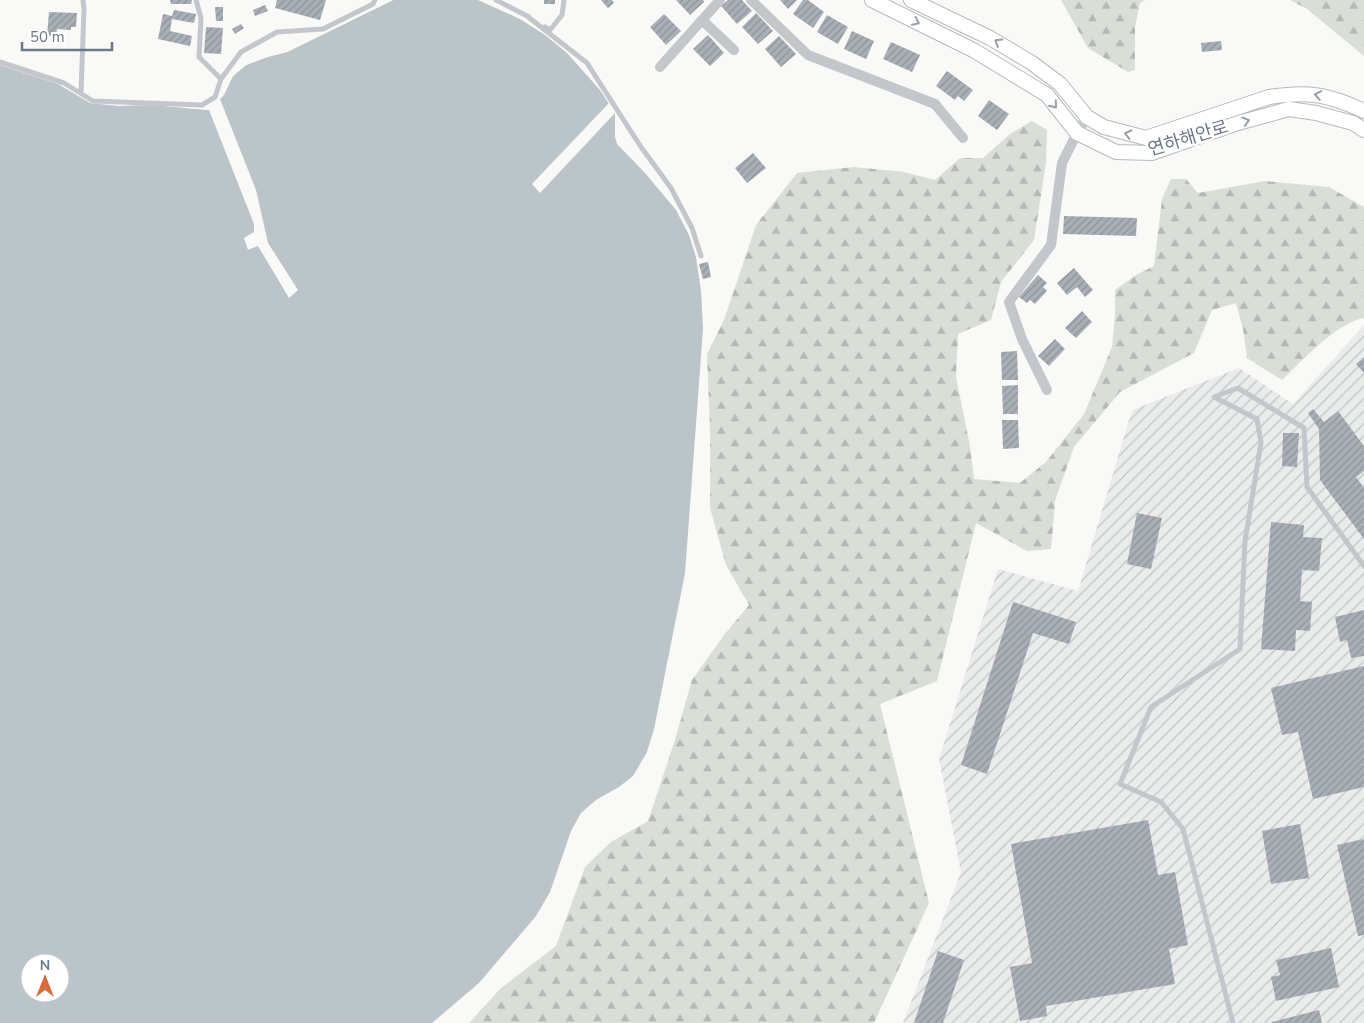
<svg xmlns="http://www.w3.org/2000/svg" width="1364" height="1023" font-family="'Nunito Sans','Noto Sans KR',sans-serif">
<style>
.industrial{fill:url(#industrial-furrows)}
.forest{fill:url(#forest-firs)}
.water{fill:#bbc4c9;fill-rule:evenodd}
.pier{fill:#f9f9f7}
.building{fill:url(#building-hatch)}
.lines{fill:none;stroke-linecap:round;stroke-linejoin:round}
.secondary-casing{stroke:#b6babf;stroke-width:16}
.lane{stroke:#c3c6ca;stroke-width:5}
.street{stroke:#c3c6ca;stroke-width:10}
.secondary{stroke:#fff;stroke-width:14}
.oneway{stroke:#97a0aa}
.labels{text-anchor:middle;stroke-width:5;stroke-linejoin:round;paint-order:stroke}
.street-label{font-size:18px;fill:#6b7886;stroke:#fff}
</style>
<defs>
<pattern id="industrial-furrows" width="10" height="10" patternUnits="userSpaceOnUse" patternTransform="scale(1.25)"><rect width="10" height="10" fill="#eaebeb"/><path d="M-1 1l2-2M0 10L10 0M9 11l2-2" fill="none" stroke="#c2c3c4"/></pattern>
<pattern id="forest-firs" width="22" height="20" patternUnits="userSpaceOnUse" patternTransform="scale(1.25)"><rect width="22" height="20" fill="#d9ded7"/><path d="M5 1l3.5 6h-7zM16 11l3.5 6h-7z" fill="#b4b9b4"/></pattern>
<pattern id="building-hatch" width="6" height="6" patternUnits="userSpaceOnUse" patternTransform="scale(1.25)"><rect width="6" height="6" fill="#a9afb6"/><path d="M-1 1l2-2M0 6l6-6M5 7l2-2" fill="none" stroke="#8e939a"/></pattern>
</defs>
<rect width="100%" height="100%" fill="#f9f9f7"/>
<path class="industrial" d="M1364,325v698h-461l58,-151 -22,-113 59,-190 80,22 54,-181 107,-42 54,36z"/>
<path class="forest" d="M1061,0h84l-5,3 -5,24v43l-7,2 -40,-24z
M1290,0h74v56l-57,-47z
M1032,121l15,9 -1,33 -12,77 -33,42 -10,38 -33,14 -2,43 14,69 4,33 46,4 26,-21 38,-48 28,-67 3,-31v-26l21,-15 18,-9 8,-67 9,-20h15l12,14 67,-12 64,6 35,20v111c-28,5 -62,43 -82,62l-35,-22 -4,-29 -7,-26 -24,7 -18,43 -74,39 -46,55 -19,54 -4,48 -24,2 -51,-28 -39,158 -57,23 49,199 -55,120h-405l31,-34 56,-43 29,-79 26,-25 37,-21 26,-78 18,-63 32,-45 25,-30 -23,-40 -16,-57v-75l-3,-79 17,-34 32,-95 41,-52 57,-6 50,5 31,8 25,-22h23l27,-24z"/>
<path class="water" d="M393,0h85l42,19 25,16 22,18 33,37 15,23v24l2,7 28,29 31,37 13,25 7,22 5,34 2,38 -18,244 -31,156 -7,23 -14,24 -14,11 -23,13 -15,13 -10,18 -21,61 -14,24 -57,67 -47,40h-432v-958l58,19 32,19 28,3 33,-1 58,5 15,-15 9,-19 13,-11 21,-8 20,-5zM30,963h30v30h-30z"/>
<path class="pier" d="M387,0h6l-106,52 -20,5 -21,8 -13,11 -13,23 36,91 12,53 30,47 -9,8 -31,-52 -10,4 -4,-12 10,-6v-8l-45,-114 -24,-2v-2l23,1 14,-13 9,-20 14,-11 22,-8 19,-5z
M609,103l6,10 -75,80 -8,-9z"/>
<path class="building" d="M170,0h22l-1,4h-20z
M277,0h49l-6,20 -45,-12z
M544,0h11v4h-11z
M601,0h11l2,3 -6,5z
M676,0h27l1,2 -14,13z
M728,0h14l10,11 -15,13 -16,-18z
M780,0h17l-9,9z
M803,0h5l16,12 -11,16 -20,-14z
M265,5l3,6 -13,5 -2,-6z
M215,7h8v14h-7z
M174,10l22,4 -2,9 -22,-4 -2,12 22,5 -2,10 -32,-7 5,-25 9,2z
M49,12l28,1 -1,14h-5v3l-14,-1 -1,7h-9z
M756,13l17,18 -15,13 -16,-17z
M664,14l17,17 -15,14 -16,-18z
M827,15l21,12 -10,17 -21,-12z
M241,24l3,4 -9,6 -3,-5z
M206,27l17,1 -2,26 -17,-1z
M852,31l22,10 -8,18 -22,-10z
M708,35l16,18 -14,13 -17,-17z
M779,36l17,18 -15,13 -16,-18z
M1221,41l1,9 -20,2 -1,-9z
M891,42l29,13 -8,17 -29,-13z
M947,71l26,19 -9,11 -6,-5 -3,4 -19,-14z
M989,100l20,14 -12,16 -19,-14z
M753,153l13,15 -19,15 -12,-15z
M1064,216l73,2 -1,18 -73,-2z
M708,262l3,15 -8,2 -4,-15z
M1074,268l19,22 -8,7 -8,-10 -10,8 -10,-12z
M1038,275l9,8 -4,4 4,4 -12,13 -5,-4 -3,3 -8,-6z
M1082,311l10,11 -16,16 -11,-10z
M1055,339l10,10 -16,17 -11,-10z
M1017,351l1,29h-16l-1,-28z
M1364,357v16l-8,-9z
M1018,385v29h-15l-1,-28z
M1313,409l11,13 14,-11 26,35v25l-8,6 8,11v51l-44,-59 -1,-51 -11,-16z
M1002,420h16l1,28 -16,1z
M1283,433h16l-2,34 -15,-1z
M1137,513l25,5 -11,51 -24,-5z
M1271,522l33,3 -1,12 19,1 -3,33 -17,-1 -2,31 12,1 -2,29 -14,-1 -1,21 -34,-2z
M1013,602l63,20 -7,22 -36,-11 -46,141 -26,-9z
M1364,610v46l-13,2 -4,-18 -7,2 -5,-25z
M1364,666v121l-51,12 -15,-67 -16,3 -11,-47z
M1148,820l10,55 17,-3 13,73 -19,4 6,35 -129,22 1,10 -27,5 -10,-54 22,-4 -21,-119z
M1300,824l9,54 -38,6 -9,-53z
M1364,839v96l-6,1 -21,-91z
M1331,948l8,39 -63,14 -5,-24 9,-2 -4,-15z
M938,951l26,9 -21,63h-29z
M1319,1010l3,13h-50v-1z"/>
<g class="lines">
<defs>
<path id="secondary" d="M872,0l103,51 72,44 30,38 39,19 36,1 86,-30 51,-14 27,4 37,10 11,7
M911,0l79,38 42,25 28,21 27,33 17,10 42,11 123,-41c39,-6 59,-3 95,14"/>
</defs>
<use href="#secondary" class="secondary-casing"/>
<path class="lane" d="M196,0l5,18 -2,39 22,22
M496,0l33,17
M527,16l60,47 54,84 30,41 21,40 9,28
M545,27l5,3 12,-15 2,-15
M0,62l64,21 29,18 109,4 13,-8 6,-18 20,-27 36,-20 46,-3 50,-25 2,-4
M81,93l3,-84 -1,-9
M1233,1023l-50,-194 -22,-27 -41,-18 31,-77 89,-58 5,-108 16,-98 -4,-24 -43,-22 24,-9 66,40 3,59 57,79"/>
<path class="street" d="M751,0l57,55 127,49 28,34
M702,20l32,30
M660,67l60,-67
M1047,390l-25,-51 -13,-37 42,-57 11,-82 15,-30 10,-16"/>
<use href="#secondary" class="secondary"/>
</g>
<defs><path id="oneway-chevron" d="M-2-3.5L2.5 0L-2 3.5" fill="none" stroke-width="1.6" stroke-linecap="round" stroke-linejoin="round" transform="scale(1.25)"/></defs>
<g class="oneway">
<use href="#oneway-chevron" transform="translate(916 22) rotate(26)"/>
<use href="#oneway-chevron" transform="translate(998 42) rotate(-148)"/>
<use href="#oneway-chevron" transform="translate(1318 95) rotate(-170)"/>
<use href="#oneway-chevron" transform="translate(1054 105) rotate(51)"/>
<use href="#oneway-chevron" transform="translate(1246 121) rotate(-16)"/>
<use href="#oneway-chevron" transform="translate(1128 134) rotate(-166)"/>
</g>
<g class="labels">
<g class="street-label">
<text transform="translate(1188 138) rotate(-17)" y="6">연하해안로</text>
</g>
</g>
<g transform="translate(45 978)"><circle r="24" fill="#ffffff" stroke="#c4c9cf"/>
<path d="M0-4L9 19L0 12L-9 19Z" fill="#d86b39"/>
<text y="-8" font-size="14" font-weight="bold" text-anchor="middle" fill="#6b7886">N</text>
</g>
<path d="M22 42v8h90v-8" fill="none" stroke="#6b7886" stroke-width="2.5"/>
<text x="30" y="42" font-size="15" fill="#6b7886" stroke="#ffffff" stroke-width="4" paint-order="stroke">50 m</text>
</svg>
